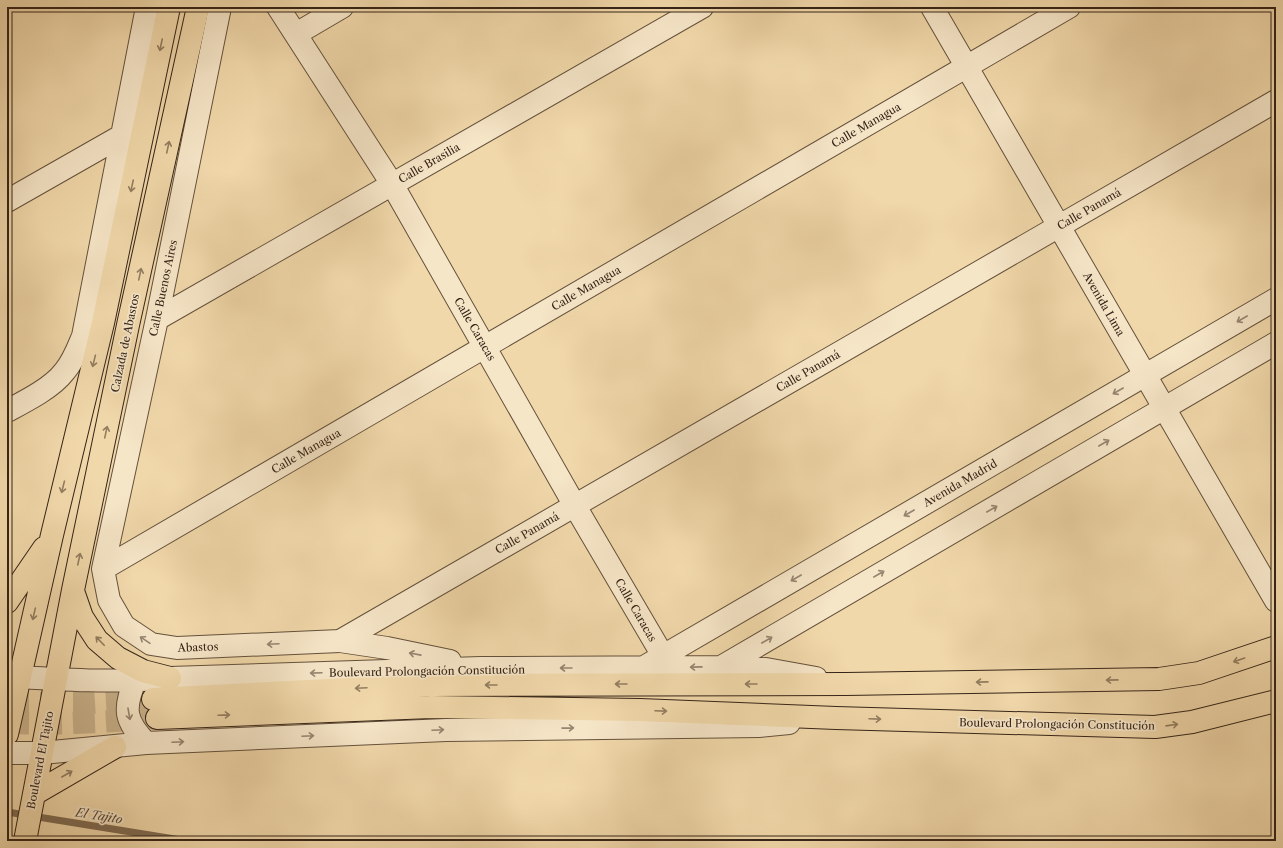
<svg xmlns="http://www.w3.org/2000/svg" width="1283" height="848" font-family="'Libre Caslon Text',serif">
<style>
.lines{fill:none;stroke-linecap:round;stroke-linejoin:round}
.stream{stroke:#7f6b52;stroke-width:7}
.primary-tunnel{stroke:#cbb48d;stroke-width:22;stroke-dasharray:22 11;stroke-linecap:butt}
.minor-casing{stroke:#64513c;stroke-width:24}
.tertiary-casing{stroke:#64513c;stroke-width:24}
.primary-casing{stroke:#352418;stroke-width:24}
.minor{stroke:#f6e6c8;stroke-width:22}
.tertiary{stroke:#f6e6c8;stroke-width:22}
.primary{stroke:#f1d8aa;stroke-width:22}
.oneway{stroke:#937e61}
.oneway2{stroke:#968570}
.labels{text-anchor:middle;stroke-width:3.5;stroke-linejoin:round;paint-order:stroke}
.street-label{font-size:11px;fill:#352418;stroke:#f6e6c8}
.water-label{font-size:12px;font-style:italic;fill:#5a4835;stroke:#f6e6c8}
</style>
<rect width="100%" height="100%" fill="#f1d8aa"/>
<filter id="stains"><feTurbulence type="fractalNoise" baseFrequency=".005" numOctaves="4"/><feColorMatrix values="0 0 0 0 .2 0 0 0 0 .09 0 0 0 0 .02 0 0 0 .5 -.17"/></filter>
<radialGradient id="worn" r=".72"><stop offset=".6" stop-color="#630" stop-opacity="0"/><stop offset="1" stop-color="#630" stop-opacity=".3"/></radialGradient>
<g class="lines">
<path class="stream" d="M7,812l180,29
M1271,841l5,-1"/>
<path class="primary-tunnel" d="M7,703h84l62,-4
M7,723c50,2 100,-1 150,-5"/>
<defs>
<path id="minor" d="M220,7l-63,312 -54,250 6,31 15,26 27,18 26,4 163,-7 936,-540
M278,7l114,177 183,322 88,150
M932,7l344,594
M296,34l46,-27
M7,201l116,-66
M157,319l545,-312
M7,411c17,-9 45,-23 57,-39 9,-10 14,-24 19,-36l64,-329
M103,569l966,-562"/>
<path id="tertiary" d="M340,641l47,7 63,13
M644,667l632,-368
M721,667l555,-324
M7,676c55,4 109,7 163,2l311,-10 240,-1 45,2 50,9
M135,681c-12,28 -10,40 11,62
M7,753h35l104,-10 300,-13 313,-4 30,-3"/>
<path id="primary" d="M73,591l9,26 15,23 21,18 25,13 27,7
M7,602l37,-54
M153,699l274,-14 419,-1 313,-5 40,-6 77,-26
M157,718l274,-11 209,3 196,8 319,9 37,-5 84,-21
M7,734l45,-199 51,-212 66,-316
M34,794l81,-47
M25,841l48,-251 55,-265 70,-318"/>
</defs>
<use href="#minor" class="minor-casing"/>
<use href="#tertiary" class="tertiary-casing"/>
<use href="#primary" class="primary-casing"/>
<use href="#minor" class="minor"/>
<use href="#tertiary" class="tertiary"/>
<use href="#primary" class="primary"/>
</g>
<defs><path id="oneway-shaft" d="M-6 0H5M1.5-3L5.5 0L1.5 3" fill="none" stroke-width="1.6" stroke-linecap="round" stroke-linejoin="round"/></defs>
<g class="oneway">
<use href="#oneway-shaft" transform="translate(161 45) rotate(102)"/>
<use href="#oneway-shaft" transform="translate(168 147) rotate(-78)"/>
<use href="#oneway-shaft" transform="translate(132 186) rotate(102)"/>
<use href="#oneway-shaft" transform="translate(140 274) rotate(-78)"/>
<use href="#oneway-shaft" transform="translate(94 361) rotate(104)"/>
<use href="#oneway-shaft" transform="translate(106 432) rotate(-78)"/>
<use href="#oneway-shaft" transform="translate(63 487) rotate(104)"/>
<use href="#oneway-shaft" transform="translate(79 559) rotate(-78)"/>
<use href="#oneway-shaft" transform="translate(34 614) rotate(103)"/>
<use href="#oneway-shaft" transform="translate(100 641) rotate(-134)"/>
<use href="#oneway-shaft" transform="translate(1239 660) rotate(161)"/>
<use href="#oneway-shaft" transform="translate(1112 680) rotate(179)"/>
<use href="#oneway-shaft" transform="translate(982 682) rotate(179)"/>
<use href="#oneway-shaft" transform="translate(621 684) rotate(180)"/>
<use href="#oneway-shaft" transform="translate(751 684) rotate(180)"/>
<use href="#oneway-shaft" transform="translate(491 685) rotate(180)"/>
<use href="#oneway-shaft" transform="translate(361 688) rotate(177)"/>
<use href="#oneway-shaft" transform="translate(661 711) rotate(2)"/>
<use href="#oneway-shaft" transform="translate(224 715) rotate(-2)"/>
<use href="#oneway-shaft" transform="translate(875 719) rotate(2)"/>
<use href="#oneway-shaft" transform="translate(1172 725) rotate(-8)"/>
<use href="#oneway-shaft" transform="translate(67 774) rotate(-30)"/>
</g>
<g class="oneway2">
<use href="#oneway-shaft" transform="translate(1242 319) rotate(150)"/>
<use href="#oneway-shaft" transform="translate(1118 391) rotate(150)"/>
<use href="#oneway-shaft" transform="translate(1104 443) rotate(-30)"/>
<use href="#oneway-shaft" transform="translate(992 509) rotate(-30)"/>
<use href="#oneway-shaft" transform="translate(909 513) rotate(150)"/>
<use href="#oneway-shaft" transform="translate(879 574) rotate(-30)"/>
<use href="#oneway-shaft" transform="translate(796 578) rotate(150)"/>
<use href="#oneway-shaft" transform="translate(145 640) rotate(-146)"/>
<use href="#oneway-shaft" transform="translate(767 640) rotate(-30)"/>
<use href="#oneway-shaft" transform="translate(273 644) rotate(177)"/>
<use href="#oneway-shaft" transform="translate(415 654) rotate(-169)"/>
<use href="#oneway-shaft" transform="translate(696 667) rotate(179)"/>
<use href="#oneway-shaft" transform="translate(566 668) rotate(180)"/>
<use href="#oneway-shaft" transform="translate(316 673) rotate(178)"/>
<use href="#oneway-shaft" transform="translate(129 714) rotate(80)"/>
<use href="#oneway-shaft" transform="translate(568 728) rotate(-1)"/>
<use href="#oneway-shaft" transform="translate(438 730) rotate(-3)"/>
<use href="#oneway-shaft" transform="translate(308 736) rotate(-3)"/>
<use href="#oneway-shaft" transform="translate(178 742) rotate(-3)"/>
</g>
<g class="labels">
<g class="street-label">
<text transform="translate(866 125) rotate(-30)" y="4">Calle Managua</text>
<text transform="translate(429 163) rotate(-30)" y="4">Calle Brasilia</text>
<text transform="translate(1089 209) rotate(-30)" y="4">Calle Panamá</text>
<text transform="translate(163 288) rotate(-78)" y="4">Calle Buenos Aires</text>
<text transform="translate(586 288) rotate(-30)" y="4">Calle Managua</text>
<text transform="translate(1104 304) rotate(60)" y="4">Avenida Lima</text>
<text transform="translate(475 329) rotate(60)" y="4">Calle Caracas</text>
<text transform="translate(125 343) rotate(-78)" y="4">Calzada de Abastos</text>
<text transform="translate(808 371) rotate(-30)" y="4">Calle Panamá</text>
<text transform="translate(306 451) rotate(-30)" y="4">Calle Managua</text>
<text transform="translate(960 483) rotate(-30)" y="4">Avenida Madrid</text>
<text transform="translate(527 533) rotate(-30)" y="4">Calle Panamá</text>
<text transform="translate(636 610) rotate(60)" y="4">Calle Caracas</text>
<text transform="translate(198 647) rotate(-2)" y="4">Abastos</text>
<text transform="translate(427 671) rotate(-1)" y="4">Boulevard Prolongación Constitución</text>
<text transform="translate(1057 724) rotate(1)" y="4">Boulevard Prolongación Constitución</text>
<text transform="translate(40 760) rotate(-79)" y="4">Boulevard El Tajito</text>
</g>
<g class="water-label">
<text transform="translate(99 816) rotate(9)" y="4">El Tajito</text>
</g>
</g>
<rect width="1283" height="848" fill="none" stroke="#f1d8aa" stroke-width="24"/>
<rect x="8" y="8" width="1267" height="832" fill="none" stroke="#352418" stroke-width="2"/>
<rect x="12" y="12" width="1259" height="824" fill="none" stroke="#352418"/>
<rect width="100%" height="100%" filter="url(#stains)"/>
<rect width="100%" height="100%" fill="url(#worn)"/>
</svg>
